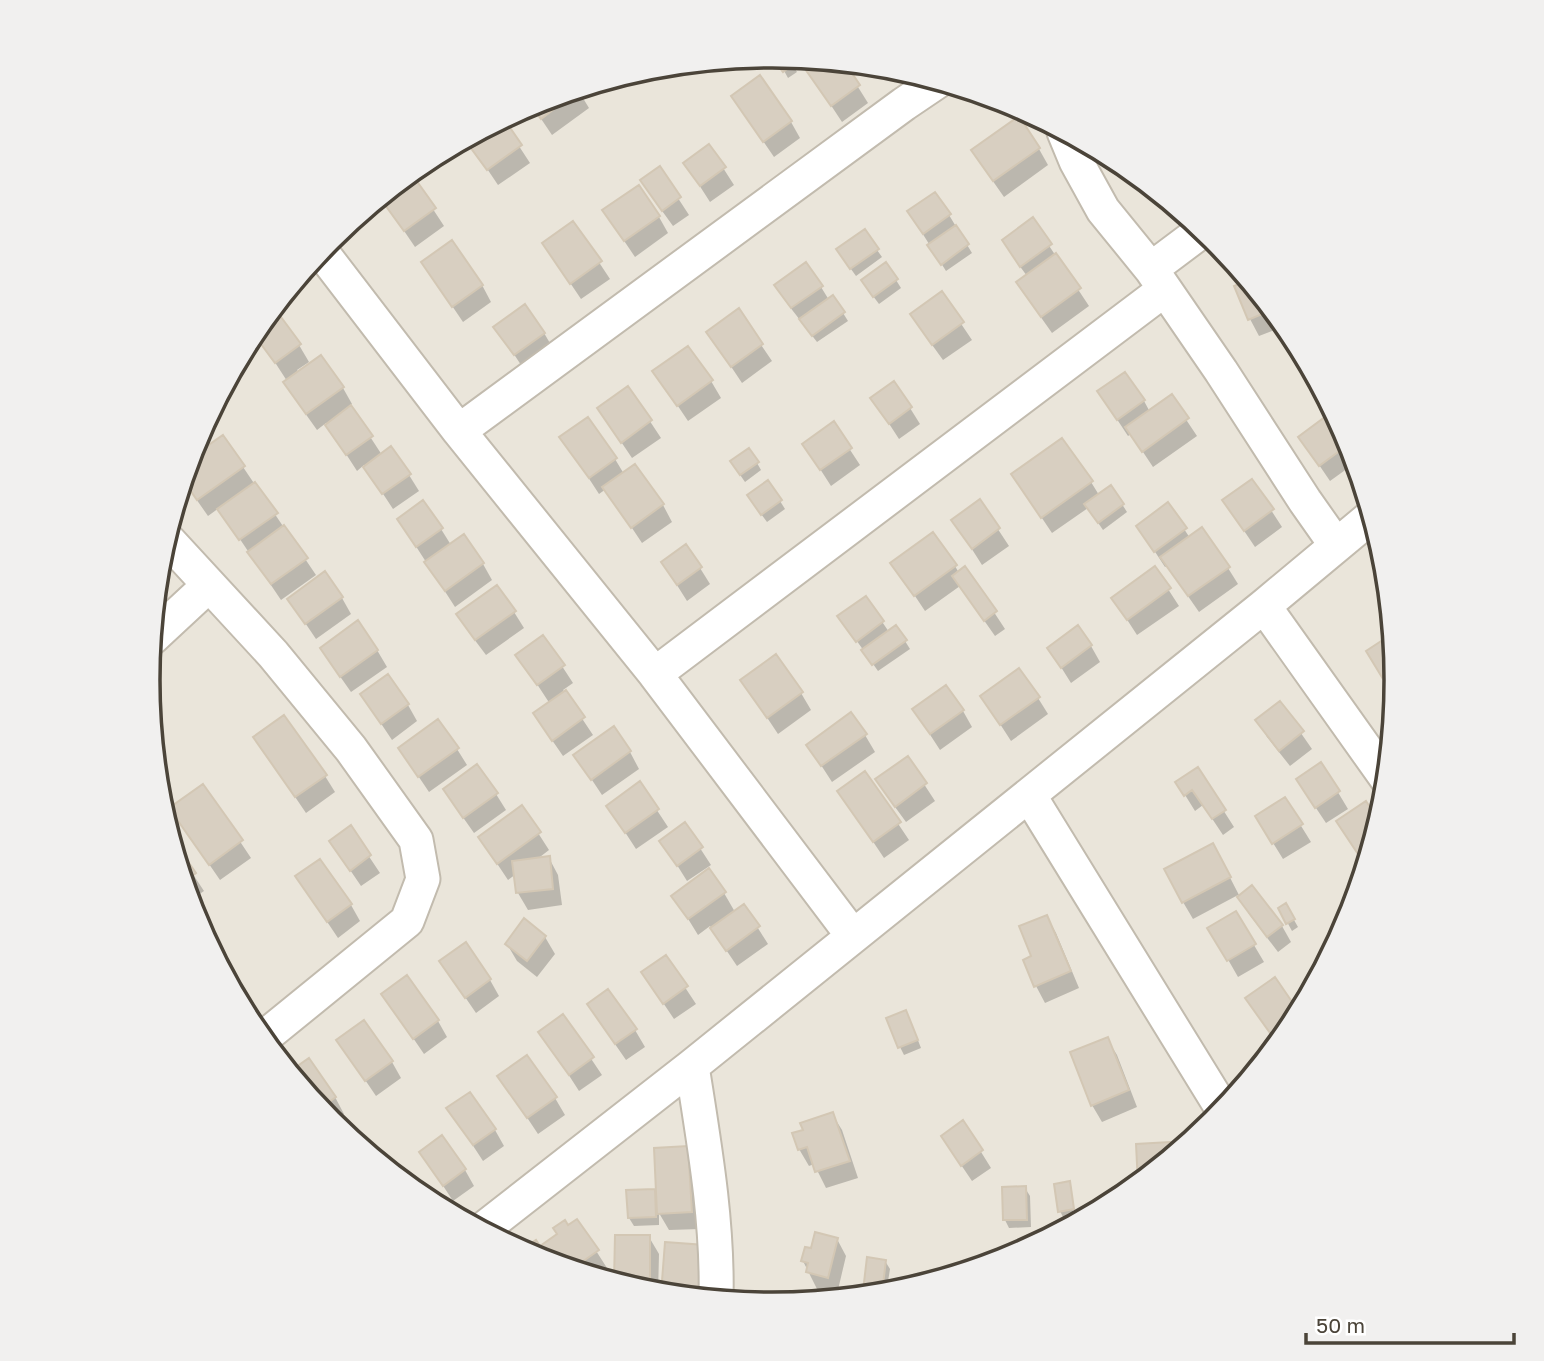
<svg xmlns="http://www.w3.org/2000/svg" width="1544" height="1361" font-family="'Golos Text',sans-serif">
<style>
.residential{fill:#eae5da}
.shadow{fill:#0003}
.building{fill:#d8cfc1;stroke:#d3c7b4;stroke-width:2}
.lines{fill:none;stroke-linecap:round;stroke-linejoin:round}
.minor-casing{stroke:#c2bbae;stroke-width:37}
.minor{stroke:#fff;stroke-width:33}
.rim{fill:none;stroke:#4b4439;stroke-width:3.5}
</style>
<rect width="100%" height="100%" fill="#f6f3ec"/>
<path class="residential" d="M150 680a622 622 0 1 1 1244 0a622 622 0 1 1-1244 0Z"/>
<path class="shadow" d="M776,56l11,1 10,15 -9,6z
M813,60l30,3 25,40 -26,19 -37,-56z
M578,90l11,18 -37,27 -21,-31z
M733,97l58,25 9,16 -26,19z
M502,120l28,43 -32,22 -31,-46z
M709,146l25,39 -24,17 -25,-39z
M1039,149l9,16 -44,32 -21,-30z
M659,169l30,46 -16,11 -21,-29z
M410,174l34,52 -29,21 -34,-50z
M1162,197l40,32 -11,8z
M604,211l55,6 9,16 -33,24z
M949,215l23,38 -26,18 -27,-43z
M1032,220l57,86 -37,27 -24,-34 -1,-23 -14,-19z
M573,223l37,56 -29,20 -37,-55z
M877,250l5,7 -26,19 -13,-18z
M423,263l59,22 9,17 -28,20z
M886,264l15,24 -22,16 -12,-16z
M1249,282l36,44 -26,10 -9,-17z
M777,285l44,2 8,13 14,13 5,8 -31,21 -31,-40z
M941,294l31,46 -29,20 -21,-29z
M738,311l34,50 -30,22 -34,-51z
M270,312l5,7 -23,17 1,-3z
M496,327l48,6 10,17 -29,21z
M258,336l41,9 10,17 -12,8 2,3 44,15 9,16 -2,2 32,49 27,20 10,16 -26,18 -29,-44 -7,6 -31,-48 -9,7 -22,-31 -8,-18z
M655,372l56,9 10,17 -33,23z
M628,388l33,50 -29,20 -33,-49z
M1099,392l45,9 6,11 21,-15 26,39 -44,31 -22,-33 -3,2z
M873,399l37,9 10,16 -21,15z
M1328,417l20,28 7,18 -25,18 -30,-44z
M833,424l27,41 -29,21 -27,-42z
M204,425l7,13 -19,14 3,-11z
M562,437l53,22 9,15 39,31 9,17 -30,21 -36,-54 -7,5z
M757,463l4,7 -16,12 -9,-13z
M243,467l73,108 -35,25 -62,-92 -11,8 -21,-30z
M1013,475l78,7 8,13 12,-8 16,25 -24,18 -15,-22 -36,25z
M1252,481l30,46 -27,20 -31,-46z
M780,501l5,8 -18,13 -14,-19z
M980,502l29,44 -27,19 -28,-44z
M1168,505l22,33 38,30 10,16 -39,28 -32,-46 -2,1 -27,-41z
M399,520l42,9 10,16 32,19 9,16 -37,27z
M663,563l37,5 10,16 -23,17z
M893,563l62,3 4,7 6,-5 40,61 -10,7 -35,-50 -35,25z
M1155,569l24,37 -42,29 -24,-37z
M156,593l7,12 -9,6z
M342,598l9,16 -35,25 -27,-40z
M866,598l23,34 16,9 5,8 -32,22 -38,-54z
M514,612l10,16 -38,27 -18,-24z
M1392,636l4,45 -2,14 -16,-27z
M543,637l30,46 -10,7 30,45 -30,21 -18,-26 5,-26 -32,-49z
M1091,646l9,16 -29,21 -22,-35z
M377,650l10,17 -36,25 -19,-27z
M742,680l59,13 10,17 -33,24z
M362,695l46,10 9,16 -25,19z
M982,696l56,2 10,16 -37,27z
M1280,703l32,46 -22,17 -23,-29 -9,-16z
M914,710l49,1 9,16 -32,23z
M865,735l10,17 -43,30 -24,-37z
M255,738l70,38 10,16 -29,21z
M400,749h57l10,16 -38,27z
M630,752l9,17 -37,26 -26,-39z
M907,758l28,43 -29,21 -19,-26z
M1321,764l27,45 -22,14 -18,-27z
M1197,769l37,58 -11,8 -20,-30 -8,6 -18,-29z
M864,773l45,67 -25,18 -45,-67z
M639,783l29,44 -32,22 -28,-43z
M203,786l48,72 -31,22 -49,-71z
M496,794l10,16 -32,23 -19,-27z
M1285,800l26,42 -28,17 -16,-26z
M522,808l27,42 -13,10 13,-2 9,17 4,30 -34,5 -10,-17 -2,-19 -8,6 -28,-42z
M1378,823l-12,42 -19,-27z
M685,825l26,40 -24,16 -25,-40z
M350,828l30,45 -19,13 -30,-44z
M171,841l33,50 -15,10z
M1222,862l18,35 42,29 9,16 -13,10 -29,-38 -11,-19 -45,24 -10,-17z
M297,877l54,28 9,16 -22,17z
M724,893l11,19 9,-6 24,38 -31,22 -27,-40 -12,9 -24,-39z
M1286,906l12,21 -6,4 -12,-22z
M1235,913l29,49 -26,15 -28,-49z
M1047,917l9,16 23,55 -34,15 -9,-17 -2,-29z
M545,937l10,17 -18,23 -20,-16 -10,-17z
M665,957l31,47 -22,15 -31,-46z
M441,962l49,18 9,16 -23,17z
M1274,980l25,34 -8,14 -14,16 -30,-45z
M383,994l55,27 9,16 -23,17z
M563,1017l39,58 -23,16 -38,-59z
M910,1020l11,28 -17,7 -4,-8z
M599,1021l36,9 10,17 -19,13z
M1107,1039l10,16 20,52 -35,15 -10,-17z
M338,1040l54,22 9,16 -25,18z
M290,1073l45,24 9,17 -12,9z
M500,1077l55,21 10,17 -27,19z
M449,1109l46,21 9,16 -21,15z
M832,1114l10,16 16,48 -32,10 -12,-24 -5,2 -10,-17 6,-18z
M963,1123l28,45 -19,13 -19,-28z
M687,1148l10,17 3,64 -31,1 -10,-17v12l-25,1 -5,-8 25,-27 4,7z
M421,1152l44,18 9,16 -21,15z
M1069,1183l3,6h-3l5,28 -10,2 -4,-8z
M1025,1188l5,8 1,31 -22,1 -4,-8z
M577,1221l30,47 -12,8 -62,-19 -6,-9h13z
M616,1237h33l10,17 -1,40 -42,-11z
M837,1239l9,17 -9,38 -20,-5 -14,-28 9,-11z
M885,1261l5,8 -4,25 -18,2 -3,-6z"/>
<path class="building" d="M772,57l17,1 5,6 -11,8z
M811,60l34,3 15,22 -29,21 -28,-40z
M760,75l32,46 -29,21 -32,-46z
M580,89l-39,30 -10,-14 2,-2z
M1019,116l21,32 -47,33 -22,-31z
M504,119l18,26 -35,25 -22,-30z
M709,144l17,23 -26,19 -17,-23z
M660,166l21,31 -19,14 -22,-31z
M411,173l25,35 -32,23 -24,-33z
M639,185l21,31 -36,25 -22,-31z
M935,192l16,22 -28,20 -16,-23z
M1163,197l24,20 -7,5z
M1033,217l19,27 -32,23 -18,-27z
M573,221l29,40 -32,23 -28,-41z
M956,225l13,19 -28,21 -14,-20z
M865,229l14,20 -29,20 -14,-20z
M452,240l31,45 -31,22 -31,-45z
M1056,253l25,35 -40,29 -25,-35z
M806,262l17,24 -32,22 -17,-23z
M886,262l12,17 -25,18 -12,-17z
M1248,280l24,30 -24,10 -14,-34z
M942,291l22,31 -32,23 -22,-31z
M833,295l12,17 -33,24 -13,-17z
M525,304l20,29 -31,22 -21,-28z
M739,308l24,36 -32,23 -25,-35z
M281,317l20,27 -26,19 -20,-27z
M688,346l25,34 -36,26 -25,-35z
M321,355l23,32 -38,27 -23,-32z
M1125,372l20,28 -28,20 -20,-29z
M894,381l18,26 -23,17 -19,-26z
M628,386l24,34 -31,23 -24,-35z
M1172,394l17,24 -47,34 -17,-25z
M351,405l22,31 -27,19 -21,-30z
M1329,414l20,30 -30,22 -21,-29z
M588,417l29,41 -28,20 -30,-41z
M834,421l18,27 -32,22 -18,-26z
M223,435l22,31 -48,34 -14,-20 7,-22z
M1062,438l31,43 -52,37 -30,-44z
M391,446l20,28 -29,20 -19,-27z
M749,448l10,14 -19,13 -10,-14z
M635,464l29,40 -33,24 -29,-41z
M1252,479l22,30 -30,22 -22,-31z
M768,480l14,20 -21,15 -14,-20z
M255,482l23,31 -39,27 -22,-31z
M1111,485l13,19 -26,19 -14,-19z
M980,499l20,29 -28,21 -21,-29z
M423,500l20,28 -27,19 -19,-28z
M1168,502l19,26 -33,24 -18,-26z
M284,525l24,33 -37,26 -24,-32z
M1202,527l28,40 -42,29 -28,-39z
M933,532l24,33 -43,31 -24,-33z
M464,534l20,29 -39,28 -21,-29z
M686,544l16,23 -25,18 -16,-23z
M965,566l32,45 -13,10 -32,-45z
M1155,566l16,22 -44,32 -16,-22z
M325,571l18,26 -38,27 -18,-25z
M497,585l19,26 -41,29 -19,-26z
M866,596l18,25 -28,21 -19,-26z
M358,620l20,30 -38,27 -20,-29z
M896,625l11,15 -35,25 -11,-15z
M1078,625l14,20 -31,23 -14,-20z
M1392,634l4,38 -13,7 -17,-28z
M543,635l22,30 -28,20 -22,-30z
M776,654l27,38 -36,26 -27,-38z
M1019,668l21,29 -40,28 -20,-29z
M388,674l21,30 -28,20 -21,-30z
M946,685l18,25 -34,24 -18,-25z
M566,690l19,27 -33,24 -19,-28z
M1280,701l24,30 -25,20 -24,-31z
M851,712l16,22 -46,32 -15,-21z
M284,715l43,60 -32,22 -42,-60z
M438,719l21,29 -41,29 -20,-29z
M614,726l17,25 -40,29 -18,-25z
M908,756l19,27 -32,24 -20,-28z
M1321,762l19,29 -25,17 -19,-29z
M477,764l21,29 -35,25 -20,-29z
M1198,767l28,43 -14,9 -20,-29 -8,6 -9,-14z
M865,771l36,51 -28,20 -36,-51z
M640,781l19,28 -34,24 -19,-27z
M203,784l40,56 -34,25 -40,-57z
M1285,797l18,27 -31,20 -17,-28z
M1366,801l13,20 -7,23 -14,10 -22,-33z
M522,805l19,27 -44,32 -19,-27z
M685,822l18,25 -26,19 -18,-25z
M351,825l20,30 -21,16 -21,-30z
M170,836l26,37 -12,9z
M1213,843l18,34 -49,26 -18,-34z
M550,856l3,33 -37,4 -4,-32z
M320,859l32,45 -25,18 -32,-46z
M709,868l17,24 -38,27 -17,-23z
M1252,885l31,40 -16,12 -30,-40z
M1286,903l9,16 -9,5 -8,-16z
M744,904l16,22 -34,25 -16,-23z
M1236,911l20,33 -29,17 -20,-33z
M1047,915l24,56 -37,16 -11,-27 8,-4 -12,-30z
M524,918l22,18 -19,25 -22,-17z
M466,942l25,37 -26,19 -26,-37z
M666,955l22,31 -25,18 -22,-32z
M407,975l32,45 -26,19 -32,-45z
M1275,977l24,35 -10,18 -14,10 -30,-42z
M608,989l29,40 -22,15 -28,-40z
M906,1010l12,30 -20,8 -12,-30z
M563,1014l31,43 -25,18 -31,-43z
M364,1020l29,41 -28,20 -29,-41z
M1108,1037l21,53 -38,16 -21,-54z
M527,1055l30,42 -30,21 -30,-42z
M309,1058l27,39 -17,12 -30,-37z
M470,1092l26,37 -23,16 -27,-37z
M833,1112l17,49 -35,11 -8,-25 -9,3 -6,-17 11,-3 -3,-7z
M963,1120l20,30 -22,16 -20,-30z
M442,1135l24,34 -23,17 -24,-34z
M1170,1142l1,15 -33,27 -2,-40z
M688,1146l4,66 -35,2 -3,-66z
M388,1161l16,21 -22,-17z
M1070,1181l4,28 -16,3 -4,-28z
M1026,1186l1,34h-24l-1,-33z
M655,1189l1,28 -28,1 -2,-28z
M577,1219l22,31 -27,19 -43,-14 -5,-7 12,-8 4,6 17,-12 -4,-6 12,-8 3,5z
M815,1232l23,6 -10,40 -22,-6 2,-9 -7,-2 4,-14 6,1z
M615,1235h35v51h-23l-13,-4z
M665,1242l40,3 -4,53 -40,-4z
M867,1257l19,3 -4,33 -19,-2z"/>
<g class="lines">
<defs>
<path id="minor" d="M1064,132l12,29 27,49 48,59 70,102 84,130 31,44
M321,251l138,180 196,243 198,262
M1151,269l52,-39
M459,431l445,-327 34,-23
M166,538l107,116 78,95 65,91 7,39 -16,42 -145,118
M1264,606l123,173
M152,638l56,-52
M655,674l509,-384
M1029,795l194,315
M692,1066c12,77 26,155 24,233
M482,1230l210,-164 572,-460 108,-90"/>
</defs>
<use href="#minor" class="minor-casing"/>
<use href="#minor" class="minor"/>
</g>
<path d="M0 0H1544V1361H0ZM160 680a612 612 0 1 1 1224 0a612 612 0 1 1-1224 0Z" fill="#f1f0ef" fill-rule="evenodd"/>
<path class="rim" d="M160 680a612 612 0 1 1 1224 0a612 612 0 1 1-1224 0Z"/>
<path d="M1306 1333v10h208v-10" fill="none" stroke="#4b4439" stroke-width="3.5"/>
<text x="1316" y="1333" font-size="21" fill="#4b4439" stroke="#ffffff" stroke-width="5" paint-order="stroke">50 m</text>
</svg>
